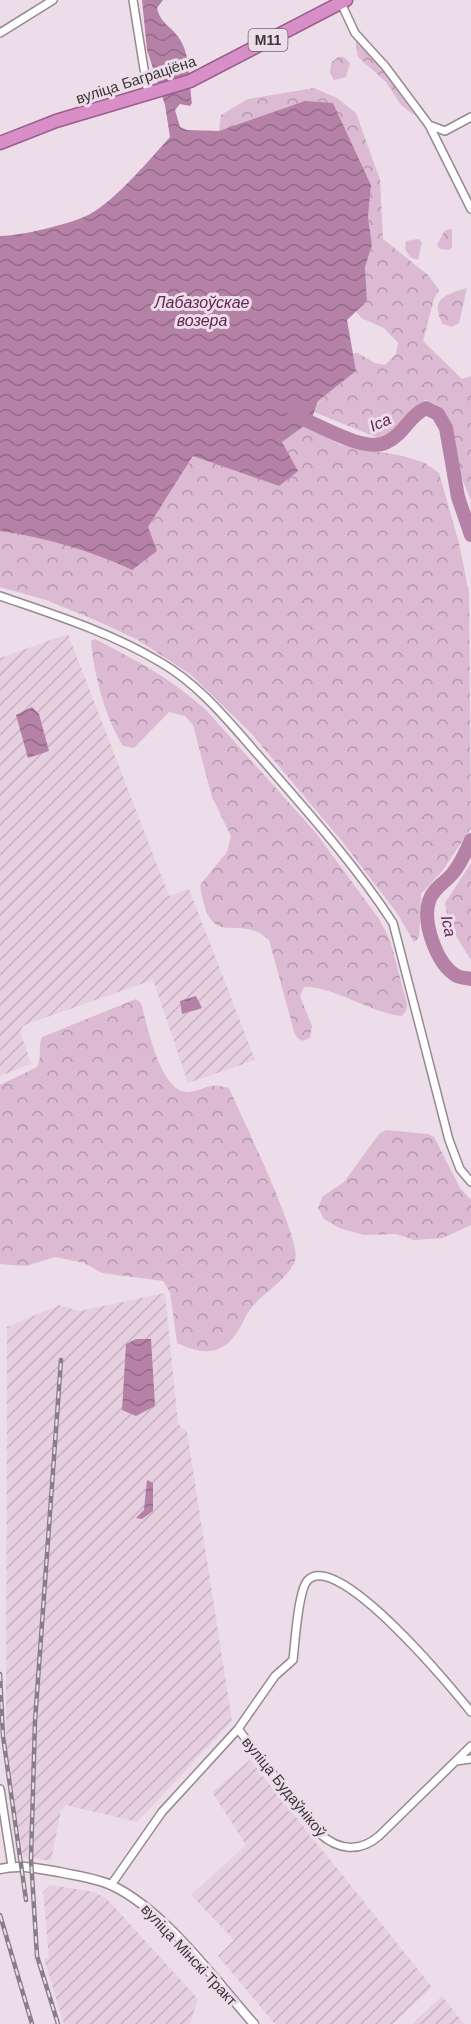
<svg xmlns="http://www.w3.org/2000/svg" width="471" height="2024" font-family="Arial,sans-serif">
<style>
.industrial{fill:url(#industrial-furrows)}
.forest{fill:url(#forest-crowns)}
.water{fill:url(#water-waves)}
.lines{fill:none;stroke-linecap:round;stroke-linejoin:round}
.river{stroke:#b581a7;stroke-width:14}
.minor-casing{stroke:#978993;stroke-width:10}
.tertiary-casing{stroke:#978993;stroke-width:11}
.trunk-casing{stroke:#9b5d8c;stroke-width:15}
.minor{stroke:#fff;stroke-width:7}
.tertiary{stroke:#fff;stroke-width:8}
.trunk{stroke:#d88ec7;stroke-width:12}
.rail-casing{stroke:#887e85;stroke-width:4.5}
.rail{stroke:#eddde8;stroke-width:2;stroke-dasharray:7;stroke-linecap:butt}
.labels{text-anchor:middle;stroke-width:6;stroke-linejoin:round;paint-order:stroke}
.shield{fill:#eddde8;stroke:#70676e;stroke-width:1.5}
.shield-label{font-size:14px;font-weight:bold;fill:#3b3539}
.street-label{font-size:15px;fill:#3b3539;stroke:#eddde8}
.water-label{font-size:16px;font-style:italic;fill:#642558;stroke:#eddde8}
</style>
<defs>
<pattern id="industrial-furrows" width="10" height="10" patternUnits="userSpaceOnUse" patternTransform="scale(1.5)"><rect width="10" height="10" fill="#e6cfdf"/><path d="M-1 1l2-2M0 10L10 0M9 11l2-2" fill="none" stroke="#c6b2c0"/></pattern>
<pattern id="forest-crowns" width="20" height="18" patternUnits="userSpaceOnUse" patternTransform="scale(1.5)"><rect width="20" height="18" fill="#ddbad3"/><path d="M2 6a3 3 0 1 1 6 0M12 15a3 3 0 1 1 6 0" fill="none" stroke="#b498ac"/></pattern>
<pattern id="water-waves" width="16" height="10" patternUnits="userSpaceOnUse" patternTransform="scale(1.5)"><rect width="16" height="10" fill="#b581a7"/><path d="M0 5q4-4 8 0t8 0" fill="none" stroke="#946a89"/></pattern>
</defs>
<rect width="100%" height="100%" fill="#eddde8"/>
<path class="industrial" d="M68,634l101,262 20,-7 66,171 -67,23 -35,-103 -129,45 -4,6 11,33 -31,12v-418z
M165,1293l13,131 9,8 45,289 -95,101 -71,-17 -5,5 -10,51 -28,-4 -17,-112 1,-418 52,-22 20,6z
M250,1760l182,227 -39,37h-118l-57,-68 16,-16 -43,-45 55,-50 -34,-53z
M51,1885l43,7 13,7 91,100 -8,25h-126l-20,-65 5,-2 -6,-65z
M442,1996l22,28h-52z"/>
<path class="forest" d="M355,38l27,31 33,47 -14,-11 -15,-23 -28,-25z
M338,57h6l6,6 -4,14 -12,3 -4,-7 1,-10z
M314,88l23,10 19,15 24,67 3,59 45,36 11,15 -5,9 -11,42 39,38 9,-3v125c-3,-9 -8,-18 -10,-27 -8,-24 -4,-67 -36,-74 -17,11 -26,35 -47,38l-64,-26 5,-12 37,-29 -3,-18h5l17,10 10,2 11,-11 2,-11 -14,-15 -23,-10 -5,-7 11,-10 -2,-34 7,-22 -4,-28 3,-32 -38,-82 -114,28 2,-16 27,-16z
M452,229v18l-3,3 -9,-1 -3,-4 8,-15z
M418,239l4,3 -4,18 -8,-3 -5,-8 1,-8z
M467,288l-8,35 -7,4 -9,-3c-15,-26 5,-30 24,-36z
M304,426l37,19 62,11 22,7 14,10 20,70 10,50 2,235 -28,42 -22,24 -2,44 -5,4 -17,-29 -56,-73 -91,-108 -60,-58 -52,-34 -43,-20 -49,-20 -46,-13v-56c47,7 89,19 132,39l16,-43 46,-72 85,31 3,-44z
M95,639c44,23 74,38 111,71l110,123 63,86 11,21 17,64 -1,7 -4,5c-32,-3 -70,-31 -98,-29l-4,9 12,30 -2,12 -9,3 -6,-6 -26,-95c-32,-30 -58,16 -69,-55l27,-33 4,-16 -19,-39 -19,-72 -8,-9 -16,-4 -35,36 -11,-2c-18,-29 -29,-71 -32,-105z
M471,863v97l-22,-35 -4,-22z
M136,999l5,4c6,21 19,91 48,89 18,-2 17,-10 40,-4 11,26 74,153 66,173 -12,26 -39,33 -50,57 -16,34 -34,41 -68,25l-7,-51 -7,-11 -61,-8 -18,-10 -29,-6 -29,9 -26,-2v-179l37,-18c5,-9 1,-20 5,-30z
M386,1130l42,4 6,3 26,51 11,12v25l-28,13 -29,2 -18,-6 -32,1 -25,-7 -15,-9 -6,-11 5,-12 21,-14 35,-48z"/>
<path class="water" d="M142,0h21l-6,8c3,15 14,18 22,30 12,17 10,45 13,65l-2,3 -10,-2 -5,6 5,17 7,3 32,1 86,-30 28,2 38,82 -3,32 4,28 -7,22 2,34 -20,19 9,51 -38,30 -7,20 -29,21 16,29 -19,15 -86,-30 -45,71 9,24 -25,19c-43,-20 -85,-32 -132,-39v-295c20,0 72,-12 90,-22 25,-13 61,-56 80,-77l-5,-32 -18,-55z
M32,707l7,7 10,37 -21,7 -12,-43z
M196,996l6,12 -20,6 -2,-13z
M136,1339h15l4,67 -19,10 -14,-6 4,-66z
M147,1480l6,3v28l-11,8 -6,-1 8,-8z"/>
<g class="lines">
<path class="river" d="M294,415c24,9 71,39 93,27 17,-8 22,-26 39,-34l12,6 8,14 12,69 13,38
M471,840c-5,12 -10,23 -18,33 -8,10 -20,15 -24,28 -7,22 8,64 28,75 4,2 10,2 14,3"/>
<defs>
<path id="minor" d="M133,0l15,94
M341,3l14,30 30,33 44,59 16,6 26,-14
M0,33l53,-33
M429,125l42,84
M0,596c55,19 110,36 160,66 40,23 69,60 99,94 47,54 95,107 134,167l56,217 11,29 11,13
M238,1729l81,104c19,17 40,20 60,3l92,-90
M456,1761l15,-2
M0,1789l12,77
M111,1885l51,-73 76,-83 37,-53 18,-16c2,-16 5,-71 15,-80 30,-30 145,109 163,132"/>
<path id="tertiary" d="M0,1869c20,-5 39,0 59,3 18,4 38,6 54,14 52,25 102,94 141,138"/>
<path id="trunk" d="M0,143l56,-22 134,-40 156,-81"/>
</defs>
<use href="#minor" class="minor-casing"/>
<use href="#tertiary" class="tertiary-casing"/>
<use href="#trunk" class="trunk-casing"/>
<use href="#minor" class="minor"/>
<use href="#tertiary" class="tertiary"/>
<use href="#trunk" class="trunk"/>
<defs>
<path id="rail" d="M0,1674l3,62 23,164
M0,1915l32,109
M58,2024l-21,-68 -6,-97 4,-138 26,-361"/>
</defs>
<use href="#rail" class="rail-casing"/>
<use href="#rail" class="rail"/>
</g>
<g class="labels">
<rect class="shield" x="248.5" y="29" width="39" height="22" rx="4.5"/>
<g class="shield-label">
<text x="268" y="45">М11</text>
</g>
<g class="street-label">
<text transform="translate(136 80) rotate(-18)" y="5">вуліца Баграціёна</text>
<text transform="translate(284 1787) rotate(51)" y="5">вуліца Будаўнікоў</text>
<text transform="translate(189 1955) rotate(47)" y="5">вуліца Мінскі Тракт</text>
</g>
<g class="water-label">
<text x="202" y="308">Лабазоўскае<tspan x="202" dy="18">возера</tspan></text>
<text transform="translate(380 422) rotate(-25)" y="6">Іса</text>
<text transform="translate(449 926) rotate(77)" y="6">Іса</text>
</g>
</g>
</svg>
